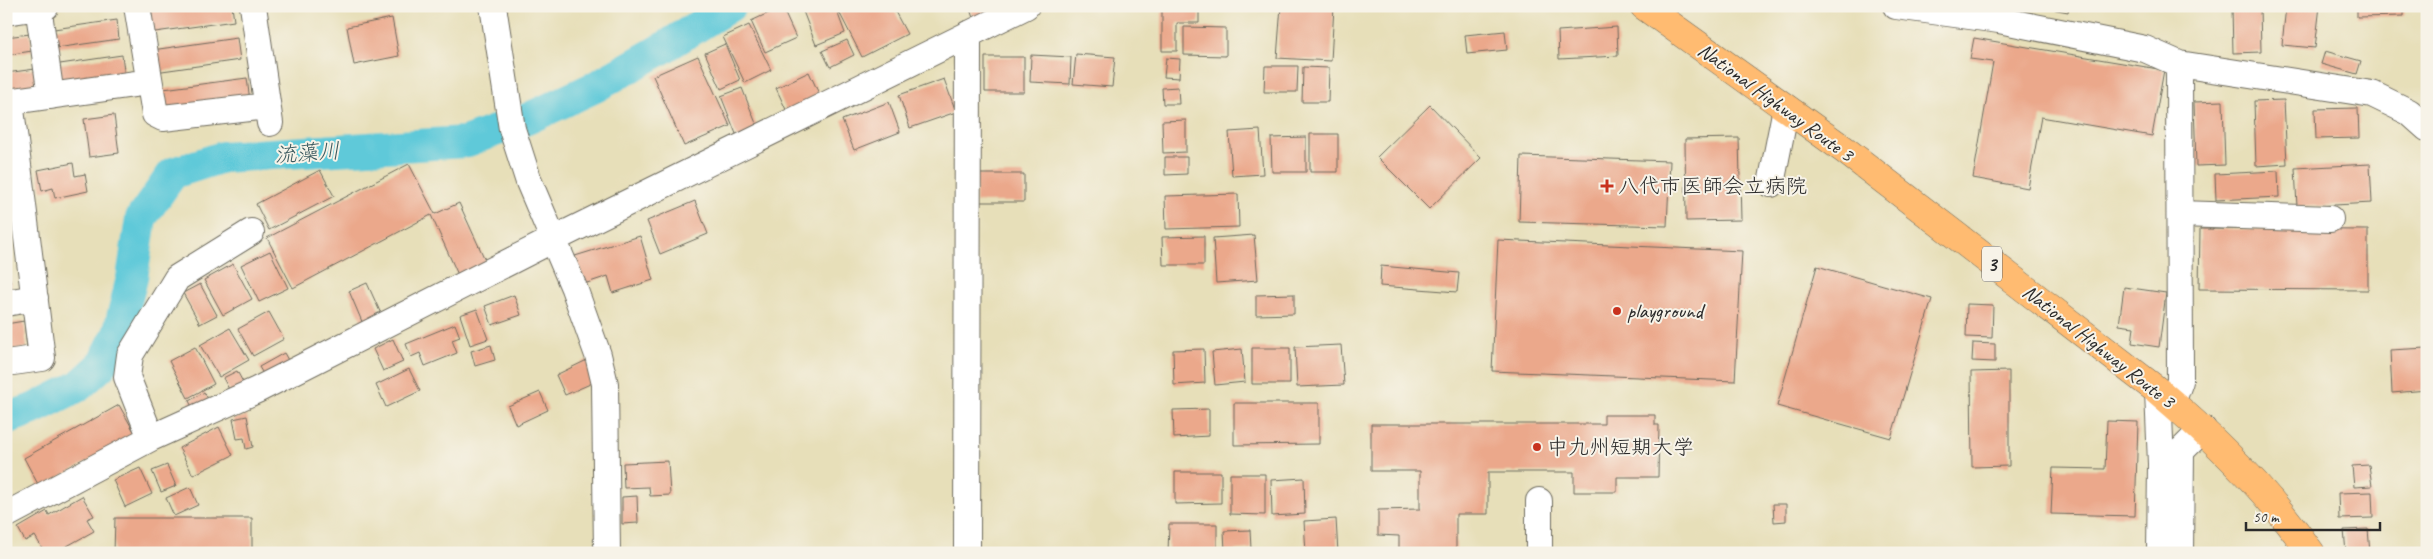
<svg xmlns="http://www.w3.org/2000/svg" width="2433" height="559" font-family="Caveat,'Klee One',sans-serif">
<style>
.lines{fill:none;stroke-linecap:round;stroke-linejoin:round}
.river{stroke:#5fc9d9;stroke-width:32}
.building{fill:#eba88b}
.minor-casing{stroke:#6d6a5d;stroke-width:28}
.highway-casing{stroke:#6d6a5d;stroke-width:29}
.minor{stroke:#fff;stroke-width:26}
.highway{stroke:#ffbb71;stroke-width:28}
.poi-dot{fill:#c8321e;stroke:#f7f3e8;stroke-width:2}
.labels{text-anchor:middle;stroke-width:4;stroke-linejoin:round;paint-order:stroke}
.shield{fill:#f7f3e8;stroke:#686764;stroke-width:1}
.shield-label{font-size:20px;font-weight:bold;fill:#2b2b2b}
.street-label{font-size:21px;fill:#2b2b2b;stroke:#f7f3e8}
.poi-label{font-size:21px;fill:#2b2b2b;stroke:#f7f3e8;text-anchor:start}
.water-label{font-size:22px;font-style:italic;fill:#3b5a5f;stroke:#f7f3e8}
</style>
<rect width="100%" height="100%" fill="#f7f3e8"/>
<filter id="ink" filterUnits="userSpaceOnUse"><feTurbulence type="fractalNoise" baseFrequency=".02" numOctaves="2"/><feDisplacementMap in="SourceGraphic" scale="10" xChannelSelector="R" yChannelSelector="G"/><feConvolveMatrix kernelMatrix="1 2 1 2 8 2 1 2 1" color-interpolation-filters="sRGB"/></filter>
<filter id="wash" filterUnits="userSpaceOnUse"><feTurbulence type="fractalNoise" baseFrequency=".0096" numOctaves="4" result="noise"/><feDisplacementMap in="SourceGraphic" scale="20" xChannelSelector="R" yChannelSelector="G"/><feGaussianBlur stdDeviation="1.12" result="paint"/><feColorMatrix in="noise" values="0 0 0 0 0 0 0 0 0 0 0 0 0 0 0 0 0 1.4 0 .05"/><feComposite in="paint" operator="in"/></filter>
<g filter="url(#wash)">
<rect width="100%" height="100%" fill="#e7dfb9"/>
<g class="lines">
<path class="river" d="M6,419l27,-10 46,-23 22,-20 17,-32 14,-56 9,-60 32,-45 50,-16 242,-15 62,-23 68,-32 70,-40 65,-41"/>
</g>
<g id="blocks">
<path class="building" d="M170,6h62l2,15 -86,12 -3,-23z
M801,6h34l10,27 -29,12z
M836,6h56l15,28 -45,23z
M969,6h34l-30,12z
M1162,6h37v17h-22v28h-15z
M1281,6h53l-3,55 -54,-3z
M2036,6h33l-1,6z
M2286,6h34l-5,42 -33,-3z
M2357,6h47v10l-47,1z
M782,7l14,31 -31,14 -14,-31z
M2260,7l1,45 -28,1 -1,-45z
M392,18l7,38 -45,9 -7,-38z
M117,20l2,19 -70,10 -2,-19z
M749,25l22,45 -26,13 -22,-46z
M1184,27l42,1v28l-42,-1z
M1617,27l1,29 -59,3 -1,-28z
M1505,31l2,19 -40,4 -2,-19z
M30,34l2,17 -26,4v-18z
M237,38l3,22 -85,12 -3,-22z
M1974,38l190,32 -12,66 -111,-19 -13,71 -55,-10 20,-116 -23,-3z
M847,40l7,15 -24,12 -8,-16z
M725,44l15,36 -19,9 -16,-36z
M2325,51l36,10 -4,13 -36,-10z
M1076,54l39,3 -3,30 -39,-3z
M122,55l3,23 -69,10 -3,-23z
M1031,55l40,2 -1,27 -40,-2z
M698,56l32,70 -46,20 -31,-70z
M985,57h39v35h-39z
M1166,58l14,1 -1,19 -15,-1z
M1265,66h33l-1,26h-33z
M1303,67l26,1 -1,34h-26z
M35,69l2,19 -31,5v-20z
M809,72l12,26 -33,16 -12,-26z
M247,78l3,23 -91,11 -3,-22z
M944,79l12,33 -46,16 -11,-33z
M1178,87l1,17h-16l-1,-16z
M742,88l17,43 -21,8 -17,-43z
M2284,100l3,64 -31,2 -2,-65z
M2223,101l2,64 -29,1 -2,-64z
M889,102l11,30 -46,18 -12,-30z
M1430,105l51,53 -52,51 -52,-52z
M2358,108l1,30 -43,1 -1,-30z
M114,115l5,38 -30,4 -5,-38z
M1186,120v32l-23,1 -1,-32z
M1260,130l3,44 -31,2 -3,-44z
M1310,134h28v38h-28z
M1306,137v35h-34l-1,-34z
M1739,138l2,82 -55,1 -1,-82z
M1521,156l149,5 -3,65 -148,-4z
M1165,157h22v17l-22,1z
M73,163l2,13 10,-2 3,17 -33,7 -2,-10 -11,3 -4,-21z
M409,164l26,50 24,-11 28,61 -28,13 -28,-62 -138,73 -26,-50z
M2370,164l2,39 -75,4 -2,-39z
M320,170l14,26 -65,34 -13,-26z
M2278,171l1,26 -63,3 -1,-26z
M976,174h48v28h-48z
M1238,194l1,33 -73,2 -1,-33z
M695,201l13,33 -48,20 -13,-33z
M2200,229l168,1v60l-169,-1z
M1254,235l4,45 -42,3 -3,-45z
M640,236l13,44 -40,13 -5,-17 -24,8 -9,-28z
M1204,236v29h-41l-1,-28z
M1498,240l244,11 -7,130 -243,-10z
M270,251l18,37 -29,14 -18,-37z
M7,262l4,25h-5v-24z
M233,264l19,35 -29,16 -19,-35z
M1381,266l78,7 -2,19 -77,-6z
M1817,266l115,33 -41,139 -114,-32z
M367,283l15,33 -19,8 -14,-33z
M200,284l17,31 -17,9 -17,-31z
M2124,287l42,6 -7,54 -27,-4 2,-16 -15,-2z
M1294,294v20l-38,1v-20z
M514,295l7,20 -29,10 -7,-19z
M1967,304l26,1 -1,33 -26,-1z
M477,309l11,30 -18,6 -10,-30z
M269,312l15,27 -31,17 -15,-27z
M24,321l3,27 -21,2v-26z
M455,324l5,13 -8,3 5,13 -32,13 -5,-13 -9,4 -5,-13z
M230,328l19,32 -30,17 -19,-32z
M393,339l10,23 -20,9 -10,-22z
M1973,343l22,1v18l-23,-1z
M491,345l4,15 -20,6 -4,-15z
M1341,345l3,40 -47,2 -2,-40z
M195,347l19,37 -26,14 -19,-37z
M1252,348h38v36h-38z
M2427,348v42l-35,3 -2,-43z
M1204,349l1,34 -31,2 -1,-35z
M1242,349l3,33 -30,3 -3,-33z
M284,353l9,16 -25,13 -9,-15z
M587,360l10,21 -32,14 -9,-20z
M409,369l11,22 -34,16 -10,-22z
M237,371l8,15 -14,7 -8,-15z
M2009,371v95l-37,1 -1,-95z
M204,392l9,15 -16,9 -8,-15z
M540,392l8,18 -32,15 -8,-19z
M1234,403h85v41l-85,1z
M119,405l17,30 -96,53 -16,-30z
M1209,409v27l-35,2 -1,-28z
M1604,415h51v10h4l-1,52h-41v15h-43v-20h-86v42h-32v39h-57v-17l-21,-1v-25l42,-1v-38h-49v-47h233z
M247,416l6,31 -7,2 -2,-11 -7,1 -4,-20z
M2107,421l31,1 -3,94 -84,-2 2,-46 52,1z
M219,427l14,28 -40,20 -14,-27z
M668,461l2,34 -20,1 -1,-9 -25,1 -1,-25z
M167,465l9,21 -15,6 -9,-21z
M2369,465l3,21 -18,1 -2,-21z
M140,468l12,26 -27,13 -12,-27z
M1175,472h46v31l-46,1z
M1230,474h35v41l-35,-1z
M1304,478l1,36 -33,2 -1,-36z
M190,487l8,18 -24,11 -8,-18z
M2372,492l1,26 -34,1 -1,-26z
M82,496l12,20 -7,3 7,12 -34,19 2,3h-17l-10,-17 -10,5 -7,-13 29,-17 2,4z
M637,496l1,27 -16,1v-27z
M1773,504h13v17l-12,1z
M115,518h137v35h-138z
M1336,519l2,34h-32l-2,-32z
M1169,524h48v29h-49z
M2368,529l2,24h-24l-2,-23z
M1250,530l1,19 -26,2 -1,-20z
M2384,550h43v3h-43z"/>
</g>
</g>
<g filter="url(#ink)">
<use href="#blocks" fill-opacity="0" stroke="#6d6a5d" stroke-width="1"/>
<g class="lines">
<defs>
<path id="minor" d="M38,6l13,90
M137,6l18,108 8,4 104,-12
M253,6l17,117
M493,6l19,123 17,53 45,106 24,67 7,29 2,169
M1896,6l103,14 146,29 34,15 193,30 37,18 18,16
M6,12l40,-6
M6,102l143,-20
M1771,184l15,-76
M2180,214l150,5
M6,303l29,-5
M6,363l36,-5 -32,-257
M2158,391l3,73 -1,89
M2172,403l8,-22 -1,-317
M151,438l-24,-61 3,-22 47,-77 74,-46
M1539,501v52
M6,515l145,-77 106,-48 295,-150 474,-234
M967,553l1,-519
M2180,553l1,-102 22,-22"/>
<path id="highway" d="M1644,6l202,145 312,240c56,47 111,101 153,162"/>
</defs>
<use href="#minor" class="minor-casing"/>
<use href="#highway" class="highway-casing"/>
<use href="#minor" class="minor"/>
<use href="#highway" class="highway"/>
</g>
</g>
<g class="poi-dot">
<path d="M1604.5 178.5h5v5h5v5h-5v5h-5v-5h-5v-5h5z"/>
<circle cx="1617" cy="311" r="5"/>
<circle cx="1537" cy="447" r="5"/>
</g>
<g class="labels">
<rect class="shield" x="1982" y="246.5" width="20" height="35" rx="4"/>
<g class="shield-label">
<text x="1992" y="271">3</text>
</g>
<g class="street-label">
<text transform="translate(1776 102) rotate(36)" y="7">National Highway Route 3</text>
<text transform="translate(2099 346) rotate(38)" y="7">National Highway Route 3</text>
</g>
<g class="poi-label">
<text x="1618" y="193">八代市医師会立病院</text>
<text x="1627" y="318">playground</text>
<text x="1547" y="454">中九州短期大学</text>
</g>
<g class="water-label">
<text transform="translate(307 152) rotate(-4)" y="8">流藻川</text>
</g>
</g>
<rect width="2433" height="559" fill="none" stroke="#f7f3e8" stroke-width="25"/>
<path d="M2246 522v8h134v-8" fill="none" stroke="#2b2b2b" stroke-width="2.5"/>
<text x="2253" y="522" font-size="15" fill="#2b2b2b" stroke="#f7f3e8" stroke-width="4" paint-order="stroke">50 m</text>
</svg>
